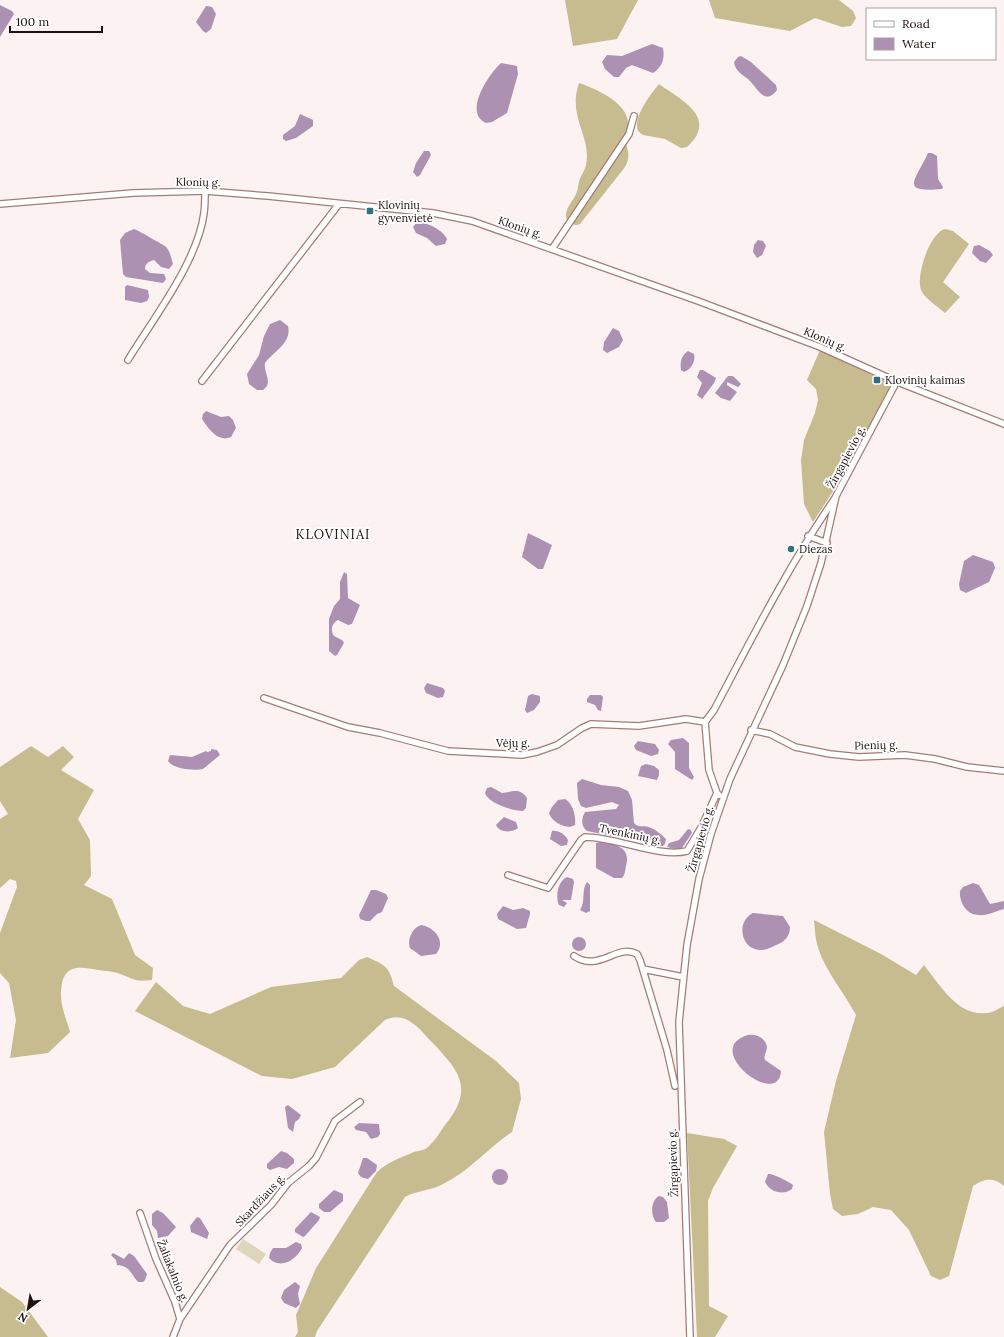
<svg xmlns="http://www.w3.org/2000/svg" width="1004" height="1337" font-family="Lora,serif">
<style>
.green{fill:#ddd6ba}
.forest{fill:#c7bb90}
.water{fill:#ad91b3}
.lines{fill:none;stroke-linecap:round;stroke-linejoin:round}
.minor-casing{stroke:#a27c77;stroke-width:8}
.minor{stroke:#fff;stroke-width:5.5}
.poi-dot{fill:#2f7083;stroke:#fff;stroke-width:1.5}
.labels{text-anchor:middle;stroke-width:4;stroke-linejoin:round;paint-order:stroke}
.street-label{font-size:11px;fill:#1f110f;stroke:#fff}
.poi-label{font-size:11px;fill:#1f110f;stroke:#fff;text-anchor:start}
.quarter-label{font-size:13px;letter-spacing:1px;fill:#1f110f;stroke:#fff}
</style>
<rect width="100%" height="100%" fill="#fbf2f1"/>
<path class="green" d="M243,1239l23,15 -7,10 -23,-15z"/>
<path class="forest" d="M565,0h73l-21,39 -44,7z
M709,0h130l14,11 3,7 -5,8 -9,1 -27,-9 -25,13 -75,-13z
M579,83c23,8 62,26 45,55 4,12 7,18 1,29l-45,57c-7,3 -15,-2 -14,-10 1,-8 7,-13 10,-20 2,-4 2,-8 3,-12 1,-6 6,-11 7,-17 6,-29 -19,-48 -7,-82z
M659,84c22,16 60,33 28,63l-6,1 -16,-9 -22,-4 -5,-4c-5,-14 12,-36 21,-47z
M945,229l8,2 16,13 -26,38 17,15 -15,16c-7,-6 -18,-13 -23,-21 -8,-13 8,-60 23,-63z
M820,350l69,33v7l-48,89 -28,43 -9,-18 -3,-44 3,-20 11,-27 3,-13 -2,-11 -9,-9z
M31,746l17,11 15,-11 11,11 -13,13 33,20 -16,29 12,21 1,36 -7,9 28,14 23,56 18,13 -1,12c-19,2 -17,-1 -32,-6 -7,-3 -15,-3 -22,-4 -24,-5 -37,-4 -37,26 0,11 6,25 9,36l-22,21 -38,5 6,-38 -7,-37 -9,-10v-40l17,-46 -1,-6 -6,-2 -10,9v-69l8,-5 -8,-13v-34z
M814,920l67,34 35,21 8,-10c16,20 34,52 63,48 6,0 12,-5 17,-7v180c-11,-9 -19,-8 -31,0l-24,90 -9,4 -9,-4 -22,-46 -18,-20 -18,-3 -15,7 -16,2 -9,-7 -3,-15 -6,-62 12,-51 20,-66c-12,-23 -32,-45 -39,-71 -2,-7 -2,-16 -3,-24z
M367,957c18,8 22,9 27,29l102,75 23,22 2,16 -9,33c-24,16 -42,39 -69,52 -12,7 -26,6 -38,13l-88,134 -2,6h-20l3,-5 -2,-17 20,-47 61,-96c11,-10 23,-14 37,-20 4,-1 11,-2 14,-5 7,-6 12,-15 17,-22 33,-40 10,-58 -19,-89 -11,-13 -24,-24 -41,-16l-50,47 -43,12 -30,-3 -127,-65 21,-29 27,24 27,8 61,-27 70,-9 18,-18z
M687,1133l37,6 13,7 -24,42 -5,13 1,105 19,10 -13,21h-18z
M0,1287l22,15 26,35h-48z"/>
<path class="water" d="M0,5l12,6 2,3 -14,23z
M206,6l6,1 4,7 -5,15 -5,4 -3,-2 -7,-9z
M652,44l11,4c2,11 -1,19 -10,25l-21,-8 -6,3 -7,9h-5l-9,-8 -3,-7 5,-7 15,1z
M741,56l10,6 25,23 1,5c-12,16 -19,-1 -27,-9 -6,-6 -15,-9 -16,-19l4,-5z
M501,63l16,3 1,8 -11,39 -15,9 -6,1c-23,-10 2,-48 15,-60z
M300,114l13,6v6l-17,12 -10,3 -3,-2v-4l12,-9z
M424,151h5l2,4 -11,20 -3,2 -4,-5 3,-9z
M928,153h4l5,3 1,23 5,8 -1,2c-44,4 -26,-9 -14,-36z
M417,222c10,0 26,8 30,17l-2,5 -9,2 -9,-8 -11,-5 -3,-6z
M134,229c2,0 29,16 31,17 5,4 6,12 8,18l-4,5 -8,-2 -7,-7c-5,1 -9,4 -9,9l5,4 14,1 2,5 -3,4 -37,-6 -3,-3 -3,-34 5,-7z
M758,240l5,1 3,5 -4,9 -5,3 -4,-6 1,-7z
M979,245l11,6 3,4 -7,8 -6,-2 -8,-8 2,-7z
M127,285l21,5 1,7 -2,4 -6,2 -16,-3v-13z
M280,320l8,6c4,17 -14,25 -23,37 -2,10 9,19 -2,27h-6l-8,-6 -2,-10 12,-19 5,-19 6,-12z
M613,328l6,3 4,9 -4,7 -12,6 -4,-3 1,-8z
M688,351l6,3c2,7 -3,16 -10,18l-3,-2c-1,-8 0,-14 7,-19z
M700,370h3l13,8 -2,5 -12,16 -5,-4 5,-12 -5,-6z
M728,376h5l8,8 -3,3 -11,-5v3l10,7 -7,9 -9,-3 -6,-5z
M206,411l15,6 8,-1 4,4 3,8 -5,9c-13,6 -23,-9 -29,-18l1,-5z
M528,533l24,12 -9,24h-5l-16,-12z
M973,555l20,7 2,6 -6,14 -23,11 -6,-3 -1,-6 5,-23z
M344,572l3,2 1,24 12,7 -8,19 -4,1 -10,-5c-6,3 -8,10 -4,16l8,4 2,3 -7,12 -2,1 -6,-5v-32l5,-13 6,-7v-17z
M427,683l16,5 2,3 -2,6 -5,1 -12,-5 -2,-5z
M532,694l8,2v6l-6,8 -7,3 -2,-3 3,-14z
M590,695h11l2,2 -2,14 -3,-1 -3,-5 -8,-3v-3z
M683,738l6,5v25l5,9 -2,3 -17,-11v-17l-7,-8 3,-4z
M638,741l17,3 4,6 -1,4 -7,2 -15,-6 -2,-4z
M211,749l6,1 3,5 -17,14c-9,2 -30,0 -35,-8l2,-6 22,2 14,-6 1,1 4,-1z
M646,764l8,2 5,4v5l-2,5 -19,-4 3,-10z
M582,779l19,6 18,2 9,4 4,9 2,23c4,5 9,2 15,4 6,2 12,7 17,12l-1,5 -2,2 -8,-1 -15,-3 -14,-11 -16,-1 18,3 1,4 -2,2 -40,-8c-6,-4 -6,-12 -2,-19l31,-3 3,-4 -7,-3 -26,6 -5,-2 -3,-7 -1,-16z
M491,787l11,6c11,-1 17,-6 25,5l-1,10 -3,3c-11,0 -35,-8 -38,-18l2,-5z
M565,799c8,5 11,16 10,26l-5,2c-9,-1 -18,-5 -21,-14l3,-6 6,-7z
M504,817l12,5 2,6c-7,5 -18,5 -22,-3z
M688,829l3,1 1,3 -10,15 -7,1 -8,-2 2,-4 10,-3z
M552,831c6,-1 13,3 16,9l-1,5 -6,1 -11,-7z
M601,842c16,2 30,6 25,24 -1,5 -1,9 -4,12h-8l-18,-10v-25z
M567,877l6,2 1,3 -3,18h-9l5,3 -3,4 -5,-2c-4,-9 -1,-24 8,-28z
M587,882l3,3v26l-4,2 -6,-3c6,-8 1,-21 7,-28z
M973,883l6,2 11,19 14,-3v8c-8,2 -17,7 -25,6 -12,0 -20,-12 -19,-24l3,-4z
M371,890h5l10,4 2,4 -6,14 -5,2 -7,7h-4l-6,-2 -1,-4z
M503,906l10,4 10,-2 7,3v3l-4,14 -9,1 -19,-10 -1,-5z
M753,913l30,3 7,11c0,9 -5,15 -14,18 -4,2 -10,5 -14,5 -21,1 -27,-28 -9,-37z
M421,925c13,2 26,16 15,29l-15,2 -11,-8c-3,-8 2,-20 11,-23z
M572 944a7 7 0 1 1 14 0a7 7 0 1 1-14 0Z
M748,1035c8,-1 18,3 19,12 0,5 -4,8 -2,13l16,11c-2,39 -81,-22 -33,-36z
M288,1105l13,10 -2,4 -4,3 -2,10 -5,-4 -3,-21z
M359,1123l20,1 1,10 -2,3 -7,2 -5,-7 -10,-2 -2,-3z
M281,1151l6,2 7,6v4l-7,6 -8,-2 -9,3 -3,-2v-4z
M363,1158h4l10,7 -1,6 -8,8 -7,-2 -3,-4z
M492 1177a8 8 0 1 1 16 0a8 8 0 1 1-16 0Z
M768,1174c4,-1 22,8 25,11l-1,4c-9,7 -22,3 -27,-7z
M334,1190l9,4v7l-13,11h-6l-5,-4v-4z
M659,1196l4,1 4,5 2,16 -5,4h-8c-6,-7 -5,-22 3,-26z
M157,1210l6,3 13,14 -8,9 -10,2 -1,-7 -5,-6v-11z
M311,1212l9,5 -1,3 -14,16 -2,1 -8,-5v-3z
M197,1217l3,1 9,15 -2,6 -16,-7 -1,-6z
M296,1242l5,2 1,4c-6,12 -22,22 -33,10l1,-5 3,-5h13z
M113,1253l11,6 5,-6 5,3 13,18 -2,6 -2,2h-5c-8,-9 -8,-16 -21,-17l-1,-5 -5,-5z
M295,1282l5,4 -2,8 2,10 -4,4 -12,-5 -3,-5 3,-8z"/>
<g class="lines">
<defs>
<path id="minor" d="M0,204l133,-11 72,-2 63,5 165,17 39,8 226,80 122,46 80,36 104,41
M552,249l77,-115 5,-18
M128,360c25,-41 70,-99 76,-147 1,-7 1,-15 1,-22
M202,381l137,-177
M808,536l19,7
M264,698l84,29 32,6 68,18 74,4 15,-3 20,-7 25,-17 9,-4 48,2 47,-7 19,3
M705,722l9,-12c38,-72 75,-145 121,-212
M705,722l4,48 8,23 2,2
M751,730l19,4 25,13 35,7 29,3 46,-2 30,4 32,8 37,4
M508,875l40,13 33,-48 4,-3c31,0 74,21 102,14l15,-25 15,-33
M574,956c25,17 43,-13 63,-2l3,6 27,90 8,36
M643,969l40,8
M140,1213l16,46 19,43 5,17 -7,18
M180,1319l50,-74 41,-40 17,-22 21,-17 7,-8 19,-37 25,-19
M690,1337l-11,-315 8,-77 12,-66 12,-45 19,-55 53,-114 24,-59 14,-43 15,-67 61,-115"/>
</defs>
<use href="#minor" class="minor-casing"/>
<use href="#minor" class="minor"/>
</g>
<g class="poi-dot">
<rect x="366" y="207" width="8" height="8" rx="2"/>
<rect x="873" y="376" width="8" height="8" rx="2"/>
<circle cx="791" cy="549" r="4"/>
</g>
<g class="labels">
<g class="street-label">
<text transform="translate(198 182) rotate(1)" y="4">Klonių g.</text>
<text transform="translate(520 227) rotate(19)" y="4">Klonių g.</text>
<text transform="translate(825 339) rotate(23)" y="4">Klonių g.</text>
<text transform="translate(846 457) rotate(-62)" y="4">Žirgapievio g.</text>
<text x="513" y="747">Vėjų g.</text>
<text transform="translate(876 745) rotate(-1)" y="4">Pienių g.</text>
<text transform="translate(630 834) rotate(12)" y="4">Tvenkinių g.</text>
<text transform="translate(700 839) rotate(-74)" y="4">Žirgapievio g.</text>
<text transform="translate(673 1163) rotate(-92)" y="4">Žirgapievio g.</text>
<text transform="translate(260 1200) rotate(-47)" y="4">Skardžiaus g.</text>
<text transform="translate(173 1271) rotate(68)" y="4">Žaliakalnio g.</text>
</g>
<g class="poi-label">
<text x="378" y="209">Klovinių<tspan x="378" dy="13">gyvenvietė</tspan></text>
<text x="885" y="384">Klovinių kaimas</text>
<text x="799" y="553">Diezas</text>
</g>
<g class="quarter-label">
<text x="333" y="539">KLOVINIAI</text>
</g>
</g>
<rect x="866" y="8" width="130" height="52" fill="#ffffff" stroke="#a5a09f"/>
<rect x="874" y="21" width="20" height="6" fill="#ffffff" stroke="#a5a09f"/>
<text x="902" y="28" font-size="12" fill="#1f110f">Road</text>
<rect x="874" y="38" width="20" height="12" fill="#ad91b3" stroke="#a5a09f"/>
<text x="902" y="48" font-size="12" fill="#1f110f">Water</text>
<g transform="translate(28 1309) rotate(211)" stroke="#ffffff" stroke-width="3" paint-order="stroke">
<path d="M0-3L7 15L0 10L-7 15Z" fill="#1f110f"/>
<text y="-6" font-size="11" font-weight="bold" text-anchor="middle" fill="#1f110f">N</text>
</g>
<path d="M10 26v6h92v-6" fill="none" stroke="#1f110f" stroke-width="2"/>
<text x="16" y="26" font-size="12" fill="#1f110f" stroke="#ffffff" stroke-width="3" paint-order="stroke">100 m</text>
</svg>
